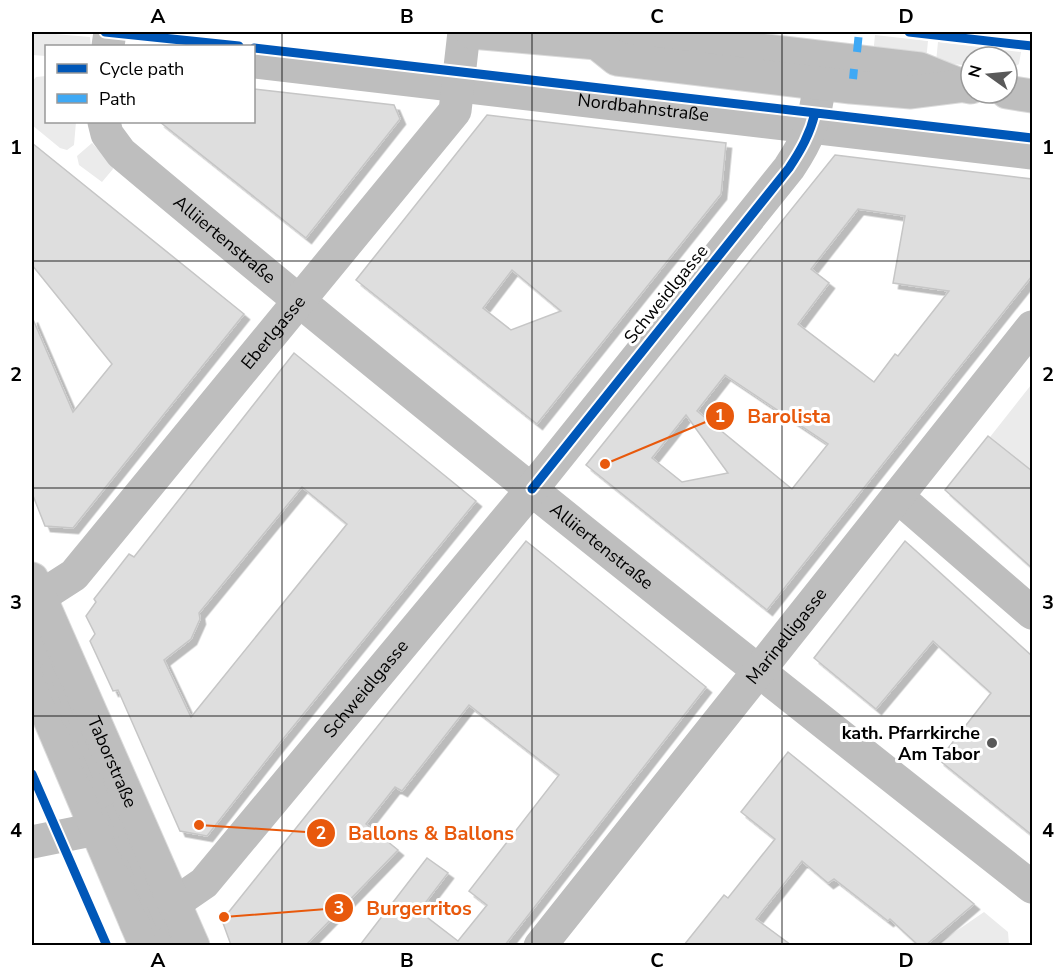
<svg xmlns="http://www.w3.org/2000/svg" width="1064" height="977" font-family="'Nunito Sans',sans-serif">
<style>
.green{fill:#ebebeb}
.building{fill:#dedede;stroke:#c6c6c6;stroke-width:1.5;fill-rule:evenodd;filter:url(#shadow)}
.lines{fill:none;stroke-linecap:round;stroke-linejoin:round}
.major-casing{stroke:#dbdbdb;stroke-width:35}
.minor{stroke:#bebebe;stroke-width:33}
.major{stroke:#bebebe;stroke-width:33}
.tram{stroke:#bebebe;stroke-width:1.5}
.quiet{stroke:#3fa9f5;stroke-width:8;stroke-dasharray:15 8;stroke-linecap:butt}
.cycleway-casing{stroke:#fff;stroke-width:13}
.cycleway{stroke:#0057b8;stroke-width:9}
.grid{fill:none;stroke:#000;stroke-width:1.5;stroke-opacity:0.55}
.poi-dot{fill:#595959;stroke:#fff;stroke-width:2}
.labels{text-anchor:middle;stroke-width:6;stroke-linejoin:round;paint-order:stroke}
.street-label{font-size:18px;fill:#000;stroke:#fff}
.poi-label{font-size:18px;font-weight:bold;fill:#000;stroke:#fff;text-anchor:end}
.leader{fill:none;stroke:#e8590c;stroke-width:2}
.callout-dot{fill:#e8590c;stroke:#fff;stroke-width:2}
.mark-label{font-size:18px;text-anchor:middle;font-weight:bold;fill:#fff}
.callout-label{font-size:20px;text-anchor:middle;font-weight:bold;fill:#e8590c;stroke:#fff;stroke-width:6;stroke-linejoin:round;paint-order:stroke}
.neatline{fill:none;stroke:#000;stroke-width:2}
.grid-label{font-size:20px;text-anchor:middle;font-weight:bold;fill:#000}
</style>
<defs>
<filter id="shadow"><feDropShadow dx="5.5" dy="5.5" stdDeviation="0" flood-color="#0004"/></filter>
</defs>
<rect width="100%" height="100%" fill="#fff"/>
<path class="green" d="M32,32l58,5 1,9h-45v10l-14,-1z
M875,35l53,6 -2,20 -53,-6z
M938,42l83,10 -2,12 -10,7 -2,-1v-13h-36v9l-35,-4z
M46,76v46h30l-2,23 -7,5 -7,-2 -28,-23v-43l4,-5z
M92,143l20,21 1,5 -11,13 -23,-17 -2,-9z
M1031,385l1,1v86l-42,-35z
M984,912l24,20 1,13h-73z"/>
<path class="building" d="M254,89l140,16 6,14 -94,119 -146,-116h94z
M487,115l239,28 -5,51 -184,230 -181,-144zM512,270l49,41 -50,19 -28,-22z
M32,143l212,171 -171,214 -28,-2 -13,-33v-176l41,95 39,-48 -80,-99z
M835,155l197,24v97l-265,334 -181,-145zM858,209l47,7 -12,67 56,8 -51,65 -3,-2 -21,28 -76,-58 31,-41 -18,-14zM725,375l103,69 -36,45 -95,-78zM686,415l42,58 -46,9 -30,-24z
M294,353l182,148 -197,243 -72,92 -27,-5 -62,-141 -5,1 -23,-50 5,-7 -9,-18 10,-14 -2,-3 35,-45 5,3zM302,487l45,37 -156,193 -27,-57 27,-21 9,-20 -1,-6z
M988,436l44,35v97l-87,-78z
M526,541l180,146 -201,258h-145l67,-87 21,15 -29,38 39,30 29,-36 -18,-14 90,-116 -90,-70 -67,86 -7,-4 -29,37 32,26 -92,95h-75l-8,-22 5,-10z
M905,541l127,115v179l-93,-75 52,-67 -58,-52 -57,68 -62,-51z
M788,752l117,95 69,57 -48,41h-8l-28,-26 -2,2 -54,-42 -6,4 -26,-22 -46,58 35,26h-107l40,-50 4,3 47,-59 -34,-27z"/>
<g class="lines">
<defs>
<g id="major">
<path d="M471,32l126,11 25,-9 298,35 40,16 11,2"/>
<path d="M597,43l20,16 234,28 60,5 48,-6"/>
<path d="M1007,92l25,4"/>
<path id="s6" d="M32,579l161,367"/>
<path d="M32,677l114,269"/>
</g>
</defs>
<use href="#major" class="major-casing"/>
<g class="minor">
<path d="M108,46l2,-14"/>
<path id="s1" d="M254,62l778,91"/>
<path id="s2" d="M104,122l3,12 14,19c299,251 605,493 911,734"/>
<path d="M898,497l134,116"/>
<path id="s3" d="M32,602l42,-27 381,-464 9,-79"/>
<path d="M32,634l136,312"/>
<path d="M32,842l64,-13 25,-11"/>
<path id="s4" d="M136,923l39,-20 29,-20 328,-394 257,-321c22,-33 25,-46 31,-85"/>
<path id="s5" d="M540,946l492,-619"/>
</g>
<use href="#major" class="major"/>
<path class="tram" d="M32,616l143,330
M32,650l128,296"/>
<path class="quiet" d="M857,52l2,-20
M853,79l1,-10"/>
<defs>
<path id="cycleway" d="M105,32l134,14
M909,32l123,14
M254,48l778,90
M532,489l257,-321c12,-18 21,-34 26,-55
M32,774l75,172"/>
</defs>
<use href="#cycleway" class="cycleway-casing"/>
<use href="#cycleway" class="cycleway"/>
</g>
<path class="grid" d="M282,32v914M532,32v914M782,32v914M32,261h1000M32,488h1000M32,716h1000"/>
<circle class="poi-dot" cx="992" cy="743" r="6"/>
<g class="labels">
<g class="street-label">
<text dy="6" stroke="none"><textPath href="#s1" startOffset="392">Nordbahnstraße</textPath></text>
<text dy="6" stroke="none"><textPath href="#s2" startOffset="171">Alliiertenstraße</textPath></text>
<text transform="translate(666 294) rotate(-51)" y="6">Schweidlgasse</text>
<text dy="6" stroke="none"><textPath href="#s3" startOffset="364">Eberlgasse</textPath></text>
<text dy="6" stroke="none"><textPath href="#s2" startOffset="657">Alliiertenstraße</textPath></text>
<text dy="6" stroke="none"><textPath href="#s5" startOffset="396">Marinelligasse</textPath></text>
<text dy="6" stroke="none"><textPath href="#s4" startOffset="332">Schweidlgasse</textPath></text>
<text dy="6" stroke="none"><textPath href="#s6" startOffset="200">Taborstraße</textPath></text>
</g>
<g class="poi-label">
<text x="980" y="739">kath. Pfarrkirche<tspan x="980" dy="21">Am Tabor</tspan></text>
</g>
</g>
<path class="leader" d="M605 464L720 416M199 825L321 833M224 917L339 908"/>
<g class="callout-dot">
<circle cx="605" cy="464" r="6"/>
<circle cx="199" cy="825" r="6"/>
<circle cx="224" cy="917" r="6"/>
<circle cx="720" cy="416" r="15"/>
<circle cx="321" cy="833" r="15"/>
<circle cx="339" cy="908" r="15"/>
</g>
<g class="mark-label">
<text x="720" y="422">1</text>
<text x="321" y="839">2</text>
<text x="339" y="914">3</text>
</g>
<g class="callout-label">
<text x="789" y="423">Barolista</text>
<text x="431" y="840">Ballons &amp; Ballons</text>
<text x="419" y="915">Burgerritos</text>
</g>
<rect width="1064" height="977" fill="none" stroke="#ffffff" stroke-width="66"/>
<rect x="45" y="45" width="210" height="78" fill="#ffffff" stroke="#999999" stroke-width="1.5"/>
<rect x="57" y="64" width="30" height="9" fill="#0057b8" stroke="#999999" stroke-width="1.5"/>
<text x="99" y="75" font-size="18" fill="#000000">Cycle path</text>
<rect x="57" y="94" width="30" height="9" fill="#3fa9f5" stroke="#999999" stroke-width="1.5"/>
<text x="99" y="105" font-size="18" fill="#000000">Path</text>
<g transform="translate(989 75) rotate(285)"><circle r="28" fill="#ffffff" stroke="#999999" stroke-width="1.5"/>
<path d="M0-4.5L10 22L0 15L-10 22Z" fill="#595959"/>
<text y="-9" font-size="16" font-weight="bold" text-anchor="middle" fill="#000000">N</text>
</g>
<rect x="33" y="33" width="998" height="911" class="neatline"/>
<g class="grid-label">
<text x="158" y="23">A</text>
<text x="407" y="23">B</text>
<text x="657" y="23">C</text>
<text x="906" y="23">D</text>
<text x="16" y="154">1</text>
<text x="1048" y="154">1</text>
<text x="16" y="381">2</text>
<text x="1048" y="381">2</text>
<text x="16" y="609">3</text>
<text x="1048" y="609">3</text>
<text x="16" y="837">4</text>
<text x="1048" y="837">4</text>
<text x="158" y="967">A</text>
<text x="407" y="967">B</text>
<text x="657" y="967">C</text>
<text x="906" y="967">D</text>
</g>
</svg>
